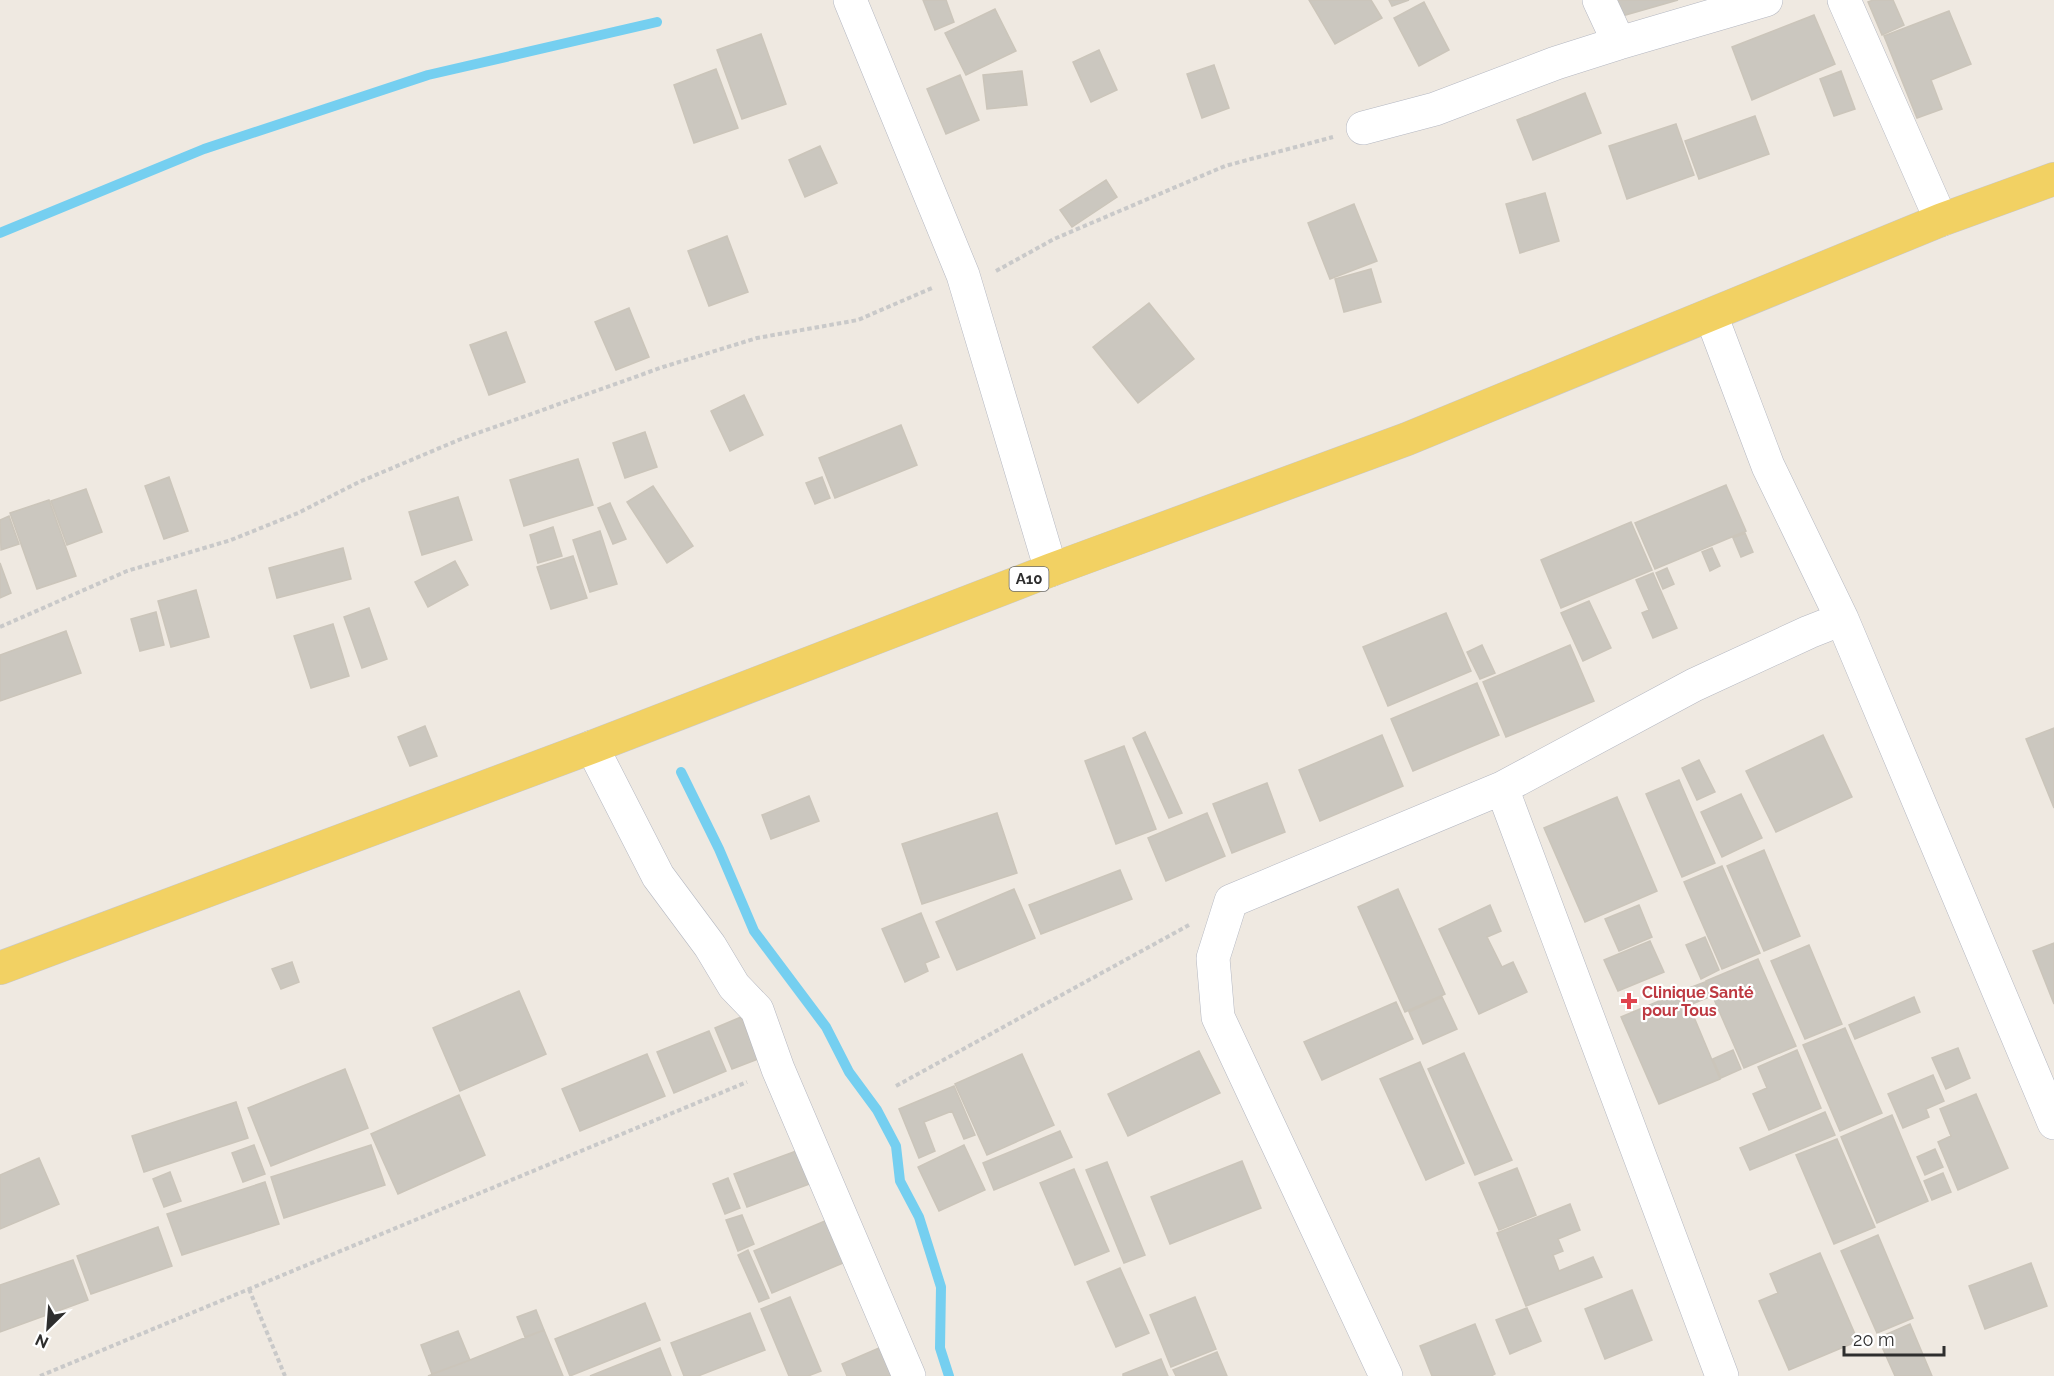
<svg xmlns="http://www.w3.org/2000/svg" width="2054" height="1376" font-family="Raleway,sans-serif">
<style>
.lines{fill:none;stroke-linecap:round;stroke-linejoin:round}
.stream{stroke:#75cff0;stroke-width:10}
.building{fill:#cbc7bf;stroke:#cbc5ba;stroke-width:1.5}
.minor-casing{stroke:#b4b7c1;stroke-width:34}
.primary-casing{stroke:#c9c9c9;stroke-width:34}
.path{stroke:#c9c9c9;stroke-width:4;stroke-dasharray:4.5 3;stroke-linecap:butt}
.minor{stroke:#fff;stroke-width:33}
.primary{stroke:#f2d163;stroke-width:33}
.health-dot{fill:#e0444e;stroke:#fff;stroke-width:2}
.labels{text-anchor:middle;stroke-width:4.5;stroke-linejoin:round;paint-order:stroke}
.shield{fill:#fff;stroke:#6d6d6d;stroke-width:1.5}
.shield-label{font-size:15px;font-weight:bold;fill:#2e2e2e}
.health-label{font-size:16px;font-weight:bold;fill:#be3a42;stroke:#fff;text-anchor:start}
</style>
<rect width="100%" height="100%" fill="#efe9e1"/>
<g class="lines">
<path class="stream" d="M0,233l204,-84 224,-74 229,-53
M681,772l38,77 35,82 72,96 23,45 28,38 19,36 4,35 19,36 22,70 -1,61 9,28"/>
</g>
<path class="building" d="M923,0h23l8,22 -19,8z
M1309,0h62l11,18 -47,26z
M1389,0h20l-17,6z
M1617,0h61l-56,16z
M1873,0h20l11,25 -22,10 -14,-33z
M1424,2l25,48 -30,16 -25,-48z
M995,9l21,42 -50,24 -21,-42z
M1949,11l22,53 -40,16 11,29 -25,9 -33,-82z
M1814,15l21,49 -83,36 -20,-53z
M761,34l25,70 -44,15 -25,-69z
M1099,50l18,40 -26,12 -18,-40z
M1214,65l15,43 -27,10 -15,-44z
M716,69l22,59 -44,15 -20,-58z
M1022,71l5,34 -40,4 -4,-34z
M1841,71l14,38 -21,7 -14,-37z
M960,75l19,45 -33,14 -19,-45z
M1585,93l16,40 -68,27 -16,-40z
M1755,116l14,38 -70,25 -14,-38z
M1676,124l18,51 -67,24 -18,-53z
M820,146l17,37 -32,14 -16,-37z
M1106,180l11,17 -45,30 -12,-17z
M1545,193l14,48 -39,12 -14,-49z
M1354,204l23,57 -47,18 -22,-56z
M727,236l21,56 -39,14 -21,-55z
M1371,269l10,33 -37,10 -9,-33z
M1149,303l45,56 -56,44 -45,-56z
M629,308l20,49 -33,13 -21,-48z
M506,332l19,50 -36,13 -19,-50z
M744,395l19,40 -33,16 -19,-40z
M901,425l16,40 -82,33 -16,-40z
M645,432l12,35 -32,11 -12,-35z
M578,459l15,46 -69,21 -14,-46z
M169,477l19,54 -24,8 -19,-53z
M822,477l8,21 -15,6 -9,-21z
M1726,485l20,46 -91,38 -20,-46z
M653,486l40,60 -26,17 -40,-61z
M86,489l16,43 -35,13 -16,-44z
M458,497l14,43 -50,15 -13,-43z
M49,500l27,76 -39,13 -27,-76z
M610,503l16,36 -13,5 -15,-36z
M9,516l10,28 -18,6 -1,-30z
M1631,522l21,48 -91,38 -20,-48z
M553,527l9,29 -24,7 -8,-28z
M600,531l17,53 -27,8 -17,-52z
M1745,533l8,19 -12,5 -8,-19z
M343,548l8,31 -74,19 -8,-30z
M1712,548l8,18 -10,5 -8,-19z
M573,556l14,42 -36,11 -14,-42z
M455,561l13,24 -40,22 -13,-25z
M0,563l11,30 -11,5z
M1667,568l7,16 -11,5 -7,-16z
M1653,573l24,55 -24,10 -11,-25 7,-3 -13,-30z
M196,590l13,47 -38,10 -13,-46z
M1589,601l22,47 -28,13 -22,-48z
M369,608l18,51 -25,9 -18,-51z
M156,612l8,33 -24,6 -9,-32z
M1446,613l25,58 -83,35 -25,-59z
M333,624l16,52 -38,12 -17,-52z
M66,631l15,42 -81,28v-46z
M1482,645l13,28 -15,6 -13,-27z
M1570,645l24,56 -88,36 -23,-55z
M1477,683l22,52 -86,36 -22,-52z
M425,726l12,30 -27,10 -12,-29z
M2054,728v80l-28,-69z
M1145,732l37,81 -13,5 -36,-80z
M1382,735l21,51 -83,35 -21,-51z
M1823,735l29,62 -76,35 -30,-61z
M1124,746l32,83 -40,15 -31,-83z
M1699,760l16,32 -18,8 -15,-32z
M1679,780l36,83 -33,14 -36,-83z
M1267,783l18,49 -53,21 -19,-49z
M1741,794l21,44 -40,19 -21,-45z
M809,796l10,25 -48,18 -9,-24z
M1617,797l40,94 -72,31 -41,-94z
M997,813l20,60 -95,31 -20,-60z
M1207,813l18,43 -59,25 -18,-43z
M1764,850l36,86 -36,15 -37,-85z
M1722,866l38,87 -38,16 -38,-87z
M1120,870l12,29 -91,35 -12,-29z
M1014,889l21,49 -78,32 -21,-48z
M1398,889l47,105 -40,18 -47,-105z
M1490,905l11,26 -14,6 15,30 11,-5 14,30 -48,22 -40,-85z
M1639,905l13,32 -33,14 -14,-32z
M921,913l18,44 -14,6 3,8 -23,11 -23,-53z
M1705,937l14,33 -18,9 -15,-34z
M1650,941l14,31 -46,19 -14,-31z
M2054,943v61l-21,-53z
M1809,945l33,79 -37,15 -34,-78z
M1758,959l38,87 -52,22 -38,-87z
M292,962l7,20 -18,7 -9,-20z
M1705,982l6,14 -21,9 -6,-15z
M519,991l27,63 -86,37 -27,-63z
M1683,991l37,88 -61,25 -38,-87z
M1442,997l15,32 -34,15 -14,-32z
M1914,997l6,15 -65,27 -6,-14z
M1396,1002l17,37 -91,41 -18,-38z
M741,1017l17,42 -26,10 -17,-41z
M1845,1028l37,85 -42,18 -37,-86z
M709,1031l17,40 -52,22 -17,-41z
M1958,1048l12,30 -24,11 -14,-31z
M1733,1050l8,19 -20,9 -8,-19z
M1797,1050l24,58 -52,22 -16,-36 14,-6 -9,-21z
M1199,1051l21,42 -92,43 -20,-42z
M1464,1053l48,107 -37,15 -47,-106z
M647,1054l18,42 -85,35 -18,-42z
M1022,1054l32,71 -67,30 -32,-71z
M1420,1062l44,101 -38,17 -46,-101z
M345,1069l23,59 -97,38 -23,-58z
M1933,1075l11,26 -18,8 3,8 -26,11 -15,-34z
M954,1086l21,49 -11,4 -12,-28 -28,11 11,29 -16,7 -20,-49z
M1976,1094l32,74 -50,22 -20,-48 13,-6 -11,-27z
M459,1095l26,60 -87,39 -27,-60z
M236,1102l12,36 -104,34 -12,-36z
M1825,1112l10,23 -85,35 -10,-22z
M1892,1115l36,86 -51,22 -36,-86z
M1060,1131l12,26 -78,33 -11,-27z
M1837,1139l38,88 -41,17 -38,-89z
M254,1145l11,29 -22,8 -11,-29z
M371,1145l14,40 -101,33 -13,-41z
M964,1145l21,45 -46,21 -21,-44z
M1935,1149l8,18 -18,8 -8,-18z
M799,1150l13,33 -65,24 -13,-33z
M39,1158l20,46 -59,25v-54z
M1242,1161l19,47 -91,36 -19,-47z
M1107,1162l38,93 -21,8 -38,-93z
M1517,1168l19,47 -37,15 -20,-47z
M1074,1169l35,82 -34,14 -35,-82z
M170,1172l11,29 -17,6 -11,-28z
M1943,1173l8,19 -19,8 -8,-19z
M728,1178l12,30 -15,6 -12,-30z
M265,1182l14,42 -97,31 -15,-41z
M1570,1204l10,26 -22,9 5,12 -10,4 6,16 34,-14 9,20 -76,29 -29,-73z
M742,1215l12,29 -16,7 -12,-31z
M832,1218l18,42 -78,33 -18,-42z
M158,1227l14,39 -81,28 -14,-38z
M1878,1235l35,83 -36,15 -36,-82z
M748,1250l21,48 -10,4 -21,-47z
M1820,1253l38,88 -69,29 -30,-69 19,-8 -8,-19z
M73,1260l15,40 -88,32v-47z
M2031,1263l16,43 -62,23 -16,-43z
M1120,1268l29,65 -33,14 -29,-65z
M1632,1290l20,50 -47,19 -20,-50z
M790,1297l31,74 -13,5h-19l-28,-67z
M1195,1297l21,52 -45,18 -21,-52z
M645,1303l15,37 -90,36 -15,-37z
M1527,1308l14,33 -31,13 -14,-34z
M536,1310l8,20 -19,7 -8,-20z
M750,1313l15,37 -67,26h-14l-13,-33z
M1475,1324l20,50 -4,2h-59l-12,-30z
M1910,1324l22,52h-37l-17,-38z
M544,1330l19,46h-135l42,-16z
M458,1331l12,29 -38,14 -11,-29z
M886,1345l13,31h-52l-5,-12z
M660,1348l11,28h-81z
M1217,1352l10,24h-51l-3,-6z
M1161,1359l7,17h-45v-2z"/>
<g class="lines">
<defs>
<path id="minor" d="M850,0l113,275 88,295
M1599,0l20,43
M1844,0l97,220
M1363,128l72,-19 121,-46 63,-20 147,-43
M1711,315l57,151 74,153 212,504
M592,747l66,129 52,70 24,40 23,24 21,59 131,307
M1502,788l220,588
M1386,1376l-168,-359 -5,-59 18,-57 271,-113 192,-103 115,-53 33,-13"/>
<path id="primary" d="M0,968l592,-221 459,-177 356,-131 534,-219 113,-41"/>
</defs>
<use href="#minor" class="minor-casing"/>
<use href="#primary" class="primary-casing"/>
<path class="path" d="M996,271l58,-32 171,-73 108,-29
M0,627l127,-56 104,-31 67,-27 61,-31 102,-43 87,-31 115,-41 94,-29 101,-18 74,-32
M896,1086l293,-161
M249,1289l36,87
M40,1376l707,-294"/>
<use href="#minor" class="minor"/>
<use href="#primary" class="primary"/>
</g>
<path class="health-dot" d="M1626 992h6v6h6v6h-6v6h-6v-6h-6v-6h6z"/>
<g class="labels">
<rect class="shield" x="1009.5" y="567" width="39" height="24" rx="4.5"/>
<g class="shield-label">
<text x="1029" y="584">A10</text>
</g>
<g class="health-label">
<text x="1642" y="998">Clinique Santé<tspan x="1642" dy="18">pour Tous</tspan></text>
</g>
</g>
<g transform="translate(48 1328) rotate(205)" stroke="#ffffff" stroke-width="4.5" paint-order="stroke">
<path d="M0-4.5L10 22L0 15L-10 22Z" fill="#2e2e2e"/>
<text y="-9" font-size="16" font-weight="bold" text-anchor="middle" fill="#2e2e2e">N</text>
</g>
<path d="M1844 1346v9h100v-9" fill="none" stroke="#2e2e2e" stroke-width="3"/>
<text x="1853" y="1346" font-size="18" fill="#2e2e2e" stroke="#ffffff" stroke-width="4.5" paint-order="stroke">20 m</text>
</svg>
